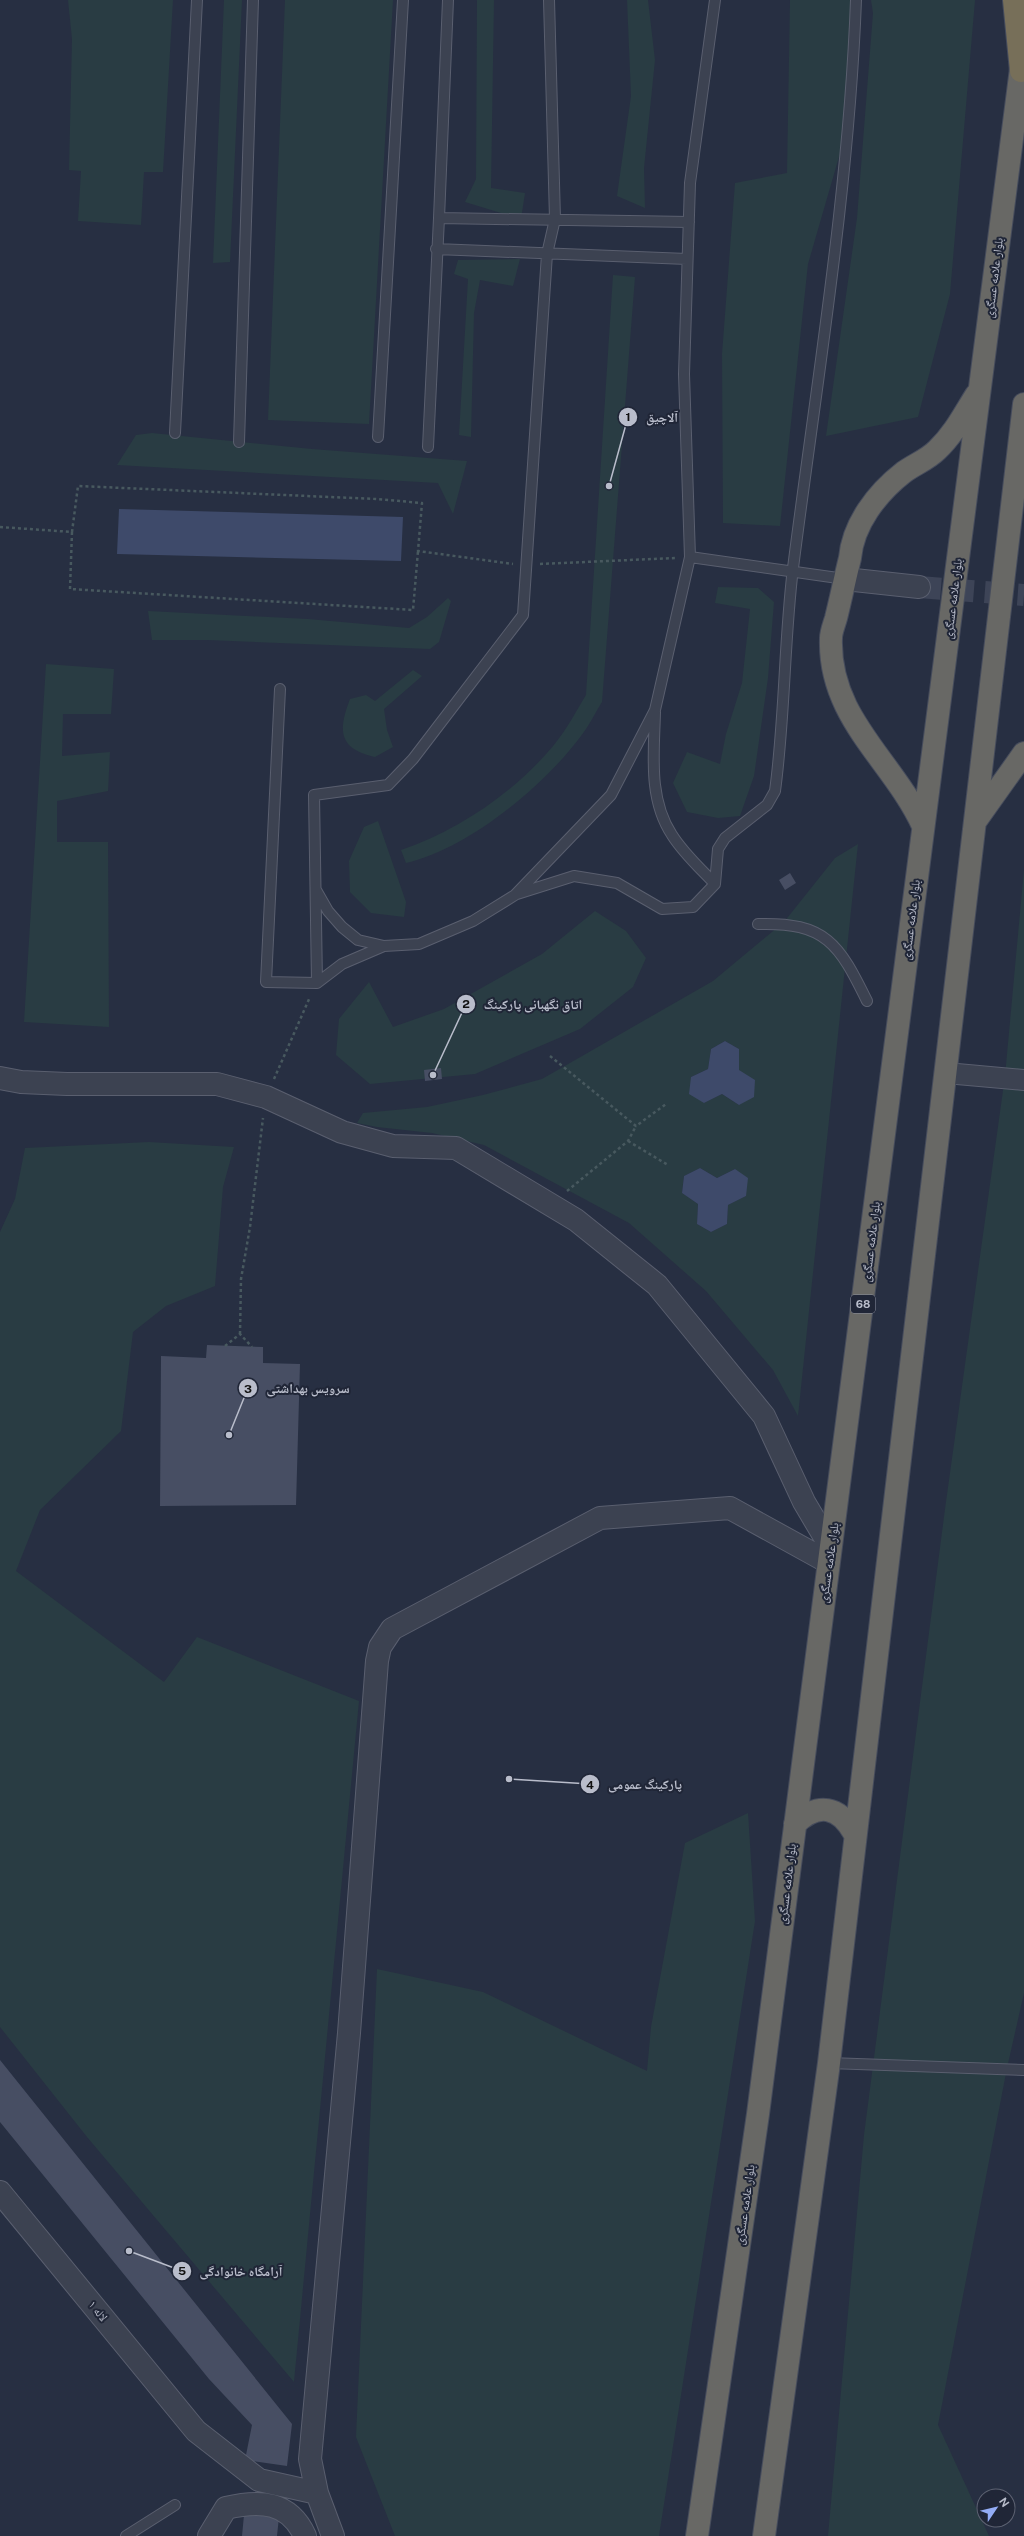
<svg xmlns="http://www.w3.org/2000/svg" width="1024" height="2536" font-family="'Public Sans','Noto Naskh Arabic',sans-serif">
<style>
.green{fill:#293c43;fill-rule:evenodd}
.water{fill:#3e4a6a}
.building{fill:#474e63}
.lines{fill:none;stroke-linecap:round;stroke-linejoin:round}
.tertiary-tunnel{stroke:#3d4457;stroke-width:22;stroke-dasharray:22 11;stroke-linecap:butt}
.service-casing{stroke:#5a5f6f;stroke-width:12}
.minor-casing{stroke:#5a5f6f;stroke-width:22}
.tertiary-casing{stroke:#5a5f6f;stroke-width:24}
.trunk-casing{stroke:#464c5c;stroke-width:24}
.motorway-casing{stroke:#464c5c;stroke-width:24}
.path{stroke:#48595f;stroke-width:2.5;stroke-dasharray:3 3;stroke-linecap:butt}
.service{stroke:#3c4251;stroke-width:10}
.minor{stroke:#3c4251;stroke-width:20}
.tertiary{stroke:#3c4251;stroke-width:22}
.trunk{stroke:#686865;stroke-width:22}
.motorway{stroke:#776f59;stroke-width:22}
.labels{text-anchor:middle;stroke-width:4;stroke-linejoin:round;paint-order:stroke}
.shield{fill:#202637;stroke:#8b909f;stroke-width:1}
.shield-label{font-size:11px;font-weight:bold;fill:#b9bdcb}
.street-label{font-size:12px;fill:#b9bdcb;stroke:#202637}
.leader{fill:none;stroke:#b9bdcb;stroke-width:1.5}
.callout-dot{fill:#b9bdcb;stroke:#202637;stroke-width:1.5}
.mark-label{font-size:12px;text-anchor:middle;font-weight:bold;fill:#111}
.callout-label{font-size:13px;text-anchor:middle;font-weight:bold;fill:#b9bdcb;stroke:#202637;stroke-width:4;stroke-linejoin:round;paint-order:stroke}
</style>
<rect width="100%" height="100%" fill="#272f42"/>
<path class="green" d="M68,0h105l-10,172h-19l-3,53 -63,-4 3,-50 -12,-1 3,-131z
M224,0h18l-12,262 -17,1z
M285,0h108l-24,424 -101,-4z
M477,0h17l-3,188 34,5 -4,26 -56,-17 11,-23z
M627,0h21l7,60 -11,108 1,40 -28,-12 14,-100z
M790,0h62l-7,136 -37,128 -28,262 -57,-3 -1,-169 13,-171 52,-10z
M871,0h104l-25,294 -32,123 -92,19 31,-218 16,-205z
M520,259l-7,27 -33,-6 -6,33 -3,124 -12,-2 9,-156 -14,-5 4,-14z
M613,275l22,2 -33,425c-7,11 -13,24 -21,34 -37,50 -113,113 -175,127l-5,-13c54,-18 108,-54 146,-97 16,-17 27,-38 39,-58z
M152,433l160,16 155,12 -14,53 -15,-31 -321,-18 19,-30z
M718,587l40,1 16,14 -6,76 -14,98 -14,40 -22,2 -31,-6 -14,-29 14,-31 33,12 6,-30 16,-51 8,-74 -35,-6z
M448,598l3,3 -12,41 -9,7 -223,-9h-55l-4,-29 160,8 101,9 18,-11z
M46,664l68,5 -3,45h-48l-1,42 48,-4 -2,39 -51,10v41h51l1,185 -85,-5z
M413,670l9,6 -38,33 3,21 6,17 -18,10c-37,-8 -37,-27 -25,-58l16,-4 9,6z
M378,821l28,81 -2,15 -33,-4 -21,-21 -1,-31 15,-34z
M858,844l-60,572 -25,-46 -67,-79 -77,-68 -145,-78 -52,-12 -55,-6 -20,-4 6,-10 64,-6 56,-12 59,-16 171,-98 71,-59 51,-64zM725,1041l14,8v56l-17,-11 -18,9 -13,-26 17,-8 3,-20zM700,1168l17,10 18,-9 11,27 -18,9 -1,19 -16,8 -14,-8 1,-20 -16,-11 2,-17z
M1024,869v1124l-17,75 -69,357 51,111h-161l36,-401 81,-626 60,-433z
M595,911l31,20 20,27 -13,29 -53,42 -105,45 -105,10 -34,-29 3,-36 30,-37 24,45 51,-18 98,-55z
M149,1142l85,5 -11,40 -8,99 -49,20 -33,26 -12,99 -81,79 -24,61 148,111 33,-45 162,64 -65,681 -207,-245 -87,-110v-795l15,-33 10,-51z
M748,1813l7,108 -96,615h-264l-39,-99 21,-468 106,23 164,79 4,-44 34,-184z"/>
<path class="water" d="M119,509l284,8 -2,44 -284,-7z
M725,1041l14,8v21l16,10 -1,17 -15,8 -17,-11 -18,9 -15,-9 2,-17 17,-8 3,-20z
M700,1168l17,10 18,-9 13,9 -2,18 -18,9 -1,19 -16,8 -14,-8 1,-20 -16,-11 2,-17z"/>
<path class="building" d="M790,873l6,10 -11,7 -6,-10z
M441,1068l1,11 -17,2 -1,-11z
M207,1345l56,2v16l37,1 -4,141 -136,1 1,-150 45,2z
M0,2060l292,364 -5,42 -42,-6 7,-35 -43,-46 -209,-257z
M244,2515l35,2 -2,19h-35z"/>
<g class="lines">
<path class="tertiary-tunnel" d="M919,587l105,8"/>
<defs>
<path id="service" d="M448,0l-9,218 250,4
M436,249l251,10
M175,433l22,-433
M378,437l25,-437
M239,442l14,-442
M428,447l11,-229
M690,557l155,22
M280,689l-14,293 51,1 25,-19 42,-18
M655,712c-1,41 -7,87 17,123 12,19 28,33 43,49
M316,890l12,21 14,16 16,13 26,6 35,-2 54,-23 42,-26 96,-100 44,-85 35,-153 -6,-183 6,-191 25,-183
M517,894l57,-18 43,7 45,26 31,-2 22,-23 3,-35 7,-11 42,-33 8,-14c10,-74 9,-149 18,-223 24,-189 56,-378 63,-568
M758,924c68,-2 81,20 109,77
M317,983l-3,-188 74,-10 25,-26 110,-144 24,-361 8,-35 -6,-219
M829,2063l195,7
M126,2536l49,-31"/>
<path id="minor" d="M946,1073l78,7"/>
<path id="tertiary" d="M845,579l74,8
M0,1078l21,4 46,2h150l49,13 76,35 51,14 63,2 120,72 81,65 107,131 40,86 26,44
M0,2192l196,239 63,49 58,13
M209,2536l17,-28c34,-8 63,-7 79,28
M333,2536l-16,-43 -7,-34 39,-426 28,-372 3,-14 12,-18 208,-111 130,-10 98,54"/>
<path id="trunk" d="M977,819l47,-66
M923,826c-30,-66 -95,-108 -92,-188 0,-6 3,-13 5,-20 5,-20 9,-40 14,-60 3,-34 27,-65 54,-86 11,-8 23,-12 33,-22 17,-16 27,-36 39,-55
M795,1824c23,-22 44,-18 59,9
M697,2536l61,-422 265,-2061
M764,2536l65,-473 195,-1659"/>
<path id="motorway" d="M1014,0l7,71"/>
</defs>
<use href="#service" class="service-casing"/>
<use href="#minor" class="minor-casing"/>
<use href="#tertiary" class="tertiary-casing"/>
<use href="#trunk" class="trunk-casing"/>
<use href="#motorway" class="motorway-casing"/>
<path class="path" d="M0,527l72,5 6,-46 298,13 46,4 -4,48 95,13
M72,532l-2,57 343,21 5,-59
M540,564l135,-6
M550,1056l86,70 30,-22
M274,1079l36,-82
M628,1141l40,24
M567,1191l61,-50 8,-15
M240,1334l1,-55 9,-52 13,-109
M225,1346l15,-12 12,13"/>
<use href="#service" class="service"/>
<use href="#minor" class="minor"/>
<use href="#tertiary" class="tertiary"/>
<use href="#trunk" class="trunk"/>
<use href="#motorway" class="motorway"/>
</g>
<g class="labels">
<rect class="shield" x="851" y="1295" width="24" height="18" rx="3"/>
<g class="shield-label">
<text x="863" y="1308">68</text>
</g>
<g class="street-label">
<text transform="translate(994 278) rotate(-83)" y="4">بلوار علامه عسگری</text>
<text transform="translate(953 599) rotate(-83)" y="4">بلوار علامه عسگری</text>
<text transform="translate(911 920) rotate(-83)" y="4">بلوار علامه عسگری</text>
<text transform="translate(871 1242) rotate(-83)" y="4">بلوار علامه عسگری</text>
<text transform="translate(829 1563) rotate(-82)" y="4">بلوار علامه عسگری</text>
<text transform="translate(787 1884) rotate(-83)" y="4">بلوار علامه عسگری</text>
<text transform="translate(745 2205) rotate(-82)" y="4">بلوار علامه عسگری</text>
<text transform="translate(98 2311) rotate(51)" y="4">لاله ۱</text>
</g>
</g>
<path class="leader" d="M609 486L628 417M433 1075L466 1004M229 1435L248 1388M509 1779L590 1784M129 2251L182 2271"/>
<g class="callout-dot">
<circle cx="609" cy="486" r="4"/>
<circle cx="433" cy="1075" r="4"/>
<circle cx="229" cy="1435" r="4"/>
<circle cx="509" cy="1779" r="4"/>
<circle cx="129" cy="2251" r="4"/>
<circle cx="628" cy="417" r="10"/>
<circle cx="466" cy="1004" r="10"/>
<circle cx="248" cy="1388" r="10"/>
<circle cx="590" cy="1784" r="10"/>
<circle cx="182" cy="2271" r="10"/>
</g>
<g class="mark-label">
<text x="628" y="421">1</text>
<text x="466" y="1008">2</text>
<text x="248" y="1393">3</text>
<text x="590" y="1789">4</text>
<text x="182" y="2275">5</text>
</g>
<g class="callout-label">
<text x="662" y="422">آلاچیق</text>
<text x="533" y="1009">اتاق نگهبانی پارکینگ</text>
<text x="308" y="1393">سرویس بهداشتی</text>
<text x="645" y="1789">پارکینگ عمومی</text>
<text x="241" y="2276">آرامگاه خانوادگی</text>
</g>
<g transform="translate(996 2508) rotate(55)"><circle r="19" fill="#202637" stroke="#5d6272"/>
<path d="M0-3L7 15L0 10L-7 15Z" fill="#93acf5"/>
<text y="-6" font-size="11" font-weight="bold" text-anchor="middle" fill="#b9bdcb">N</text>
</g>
</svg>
